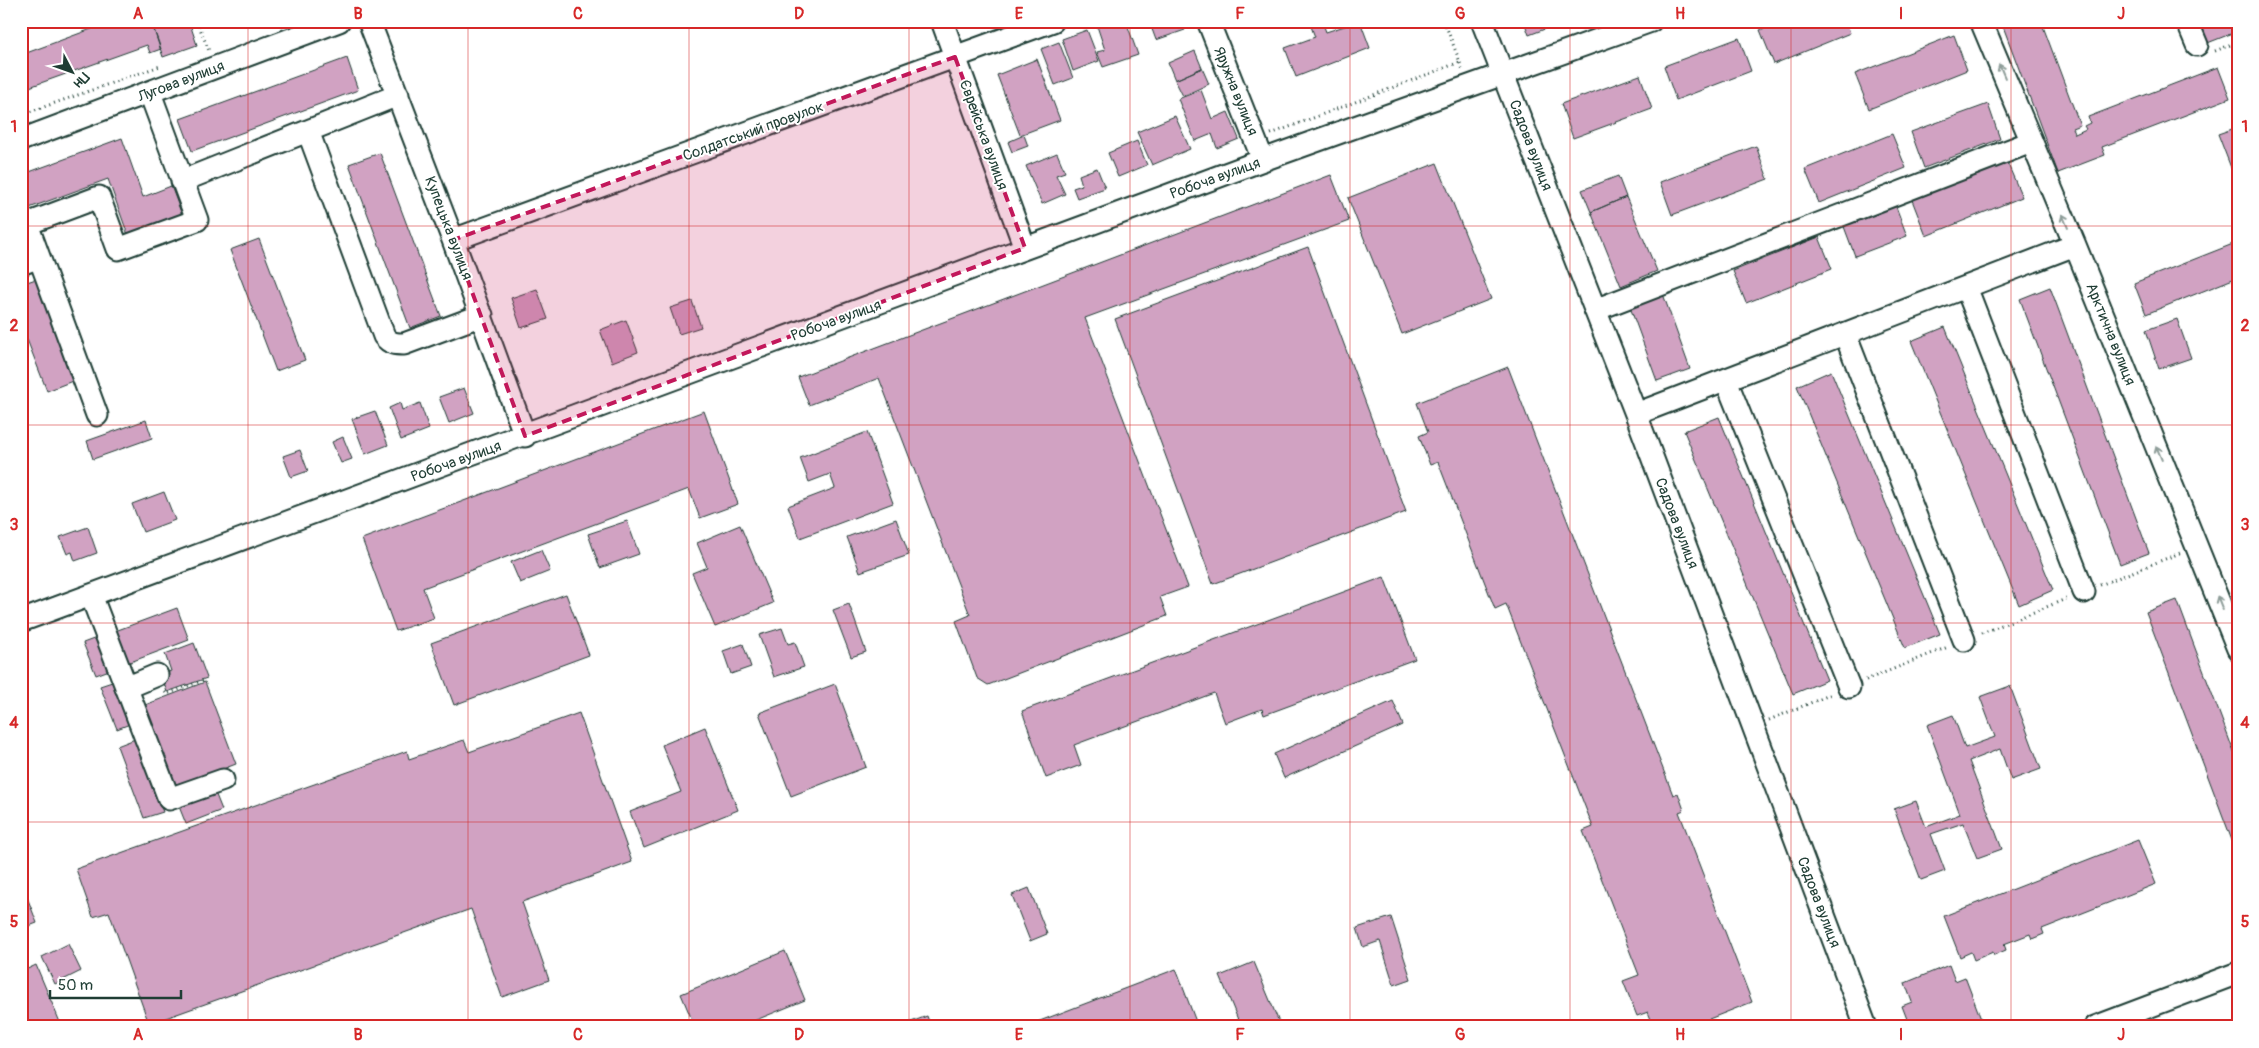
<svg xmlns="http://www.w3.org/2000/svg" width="2259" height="1048" font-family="Pangolin,sans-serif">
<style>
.building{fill:#d1a2c2;stroke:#1f3d34}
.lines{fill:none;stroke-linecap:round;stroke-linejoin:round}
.minor-casing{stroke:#1f3d34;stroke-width:25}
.path{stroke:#1f3d34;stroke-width:3;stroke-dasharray:1 4;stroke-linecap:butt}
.minor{stroke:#fff;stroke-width:21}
.oneway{stroke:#8f9e9a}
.marked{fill:#c2185b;fill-opacity:0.2;stroke:#c2185b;stroke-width:4;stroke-dasharray:10 6;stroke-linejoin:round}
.grid{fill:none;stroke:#d62828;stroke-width:1;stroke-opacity:0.55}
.labels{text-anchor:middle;stroke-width:4;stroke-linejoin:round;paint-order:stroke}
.street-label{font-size:15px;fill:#1f3d34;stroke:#fff}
.neatline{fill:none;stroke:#d62828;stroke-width:2}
.grid-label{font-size:16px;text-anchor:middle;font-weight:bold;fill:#d62828}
</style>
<rect width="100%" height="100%" fill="#fff"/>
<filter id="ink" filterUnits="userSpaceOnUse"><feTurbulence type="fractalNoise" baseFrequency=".02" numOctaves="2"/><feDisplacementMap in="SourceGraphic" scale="10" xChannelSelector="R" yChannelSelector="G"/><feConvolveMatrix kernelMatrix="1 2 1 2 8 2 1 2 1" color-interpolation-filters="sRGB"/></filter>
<g filter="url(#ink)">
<path class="building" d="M113,21h38l10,28 -11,4 -3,-8 -126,45v-35z
M151,21h38l8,24 -34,12z
M1110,21h16l12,34 -35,12 -6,-15 8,-2 -8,-24z
M1149,21h33l3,9 -29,10z
M1309,21h13l4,11 34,-11 10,27 -74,29 -11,-29 30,-11z
M1524,21h42l-37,14z
M1782,21h64l4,12 -76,31 -14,-34z
M2001,21h40l39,104 -8,3 3,6 11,-5 -2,-3 6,-3 -2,-6 130,-50 12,31 -128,49 3,8 -47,18z
M2196,21h38l4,10 -33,13z
M1087,30l12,31 -26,10 -11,-32z
M1954,35l13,35 -98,39 -14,-35z
M1739,38l12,33 -75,29 -12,-34z
M1059,42l14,36 -18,7 -14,-36z
M1195,51l7,17 -27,12 -7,-17z
M347,58l11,32 -166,61 -12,-32z
M1037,59l23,61 -40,15 -23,-60z
M1202,68l7,16 -26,12 -8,-16z
M1640,75l12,34 -79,29 -12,-34z
M1201,90l11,29 16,-7 11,27 -22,9 -5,-14 -17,7 -17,-42z
M1988,104l12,35 -76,29 -13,-36z
M1175,116l15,33 -38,16 -15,-33z
M2238,127v59l-20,-52z
M1892,134l14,34 -87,35 -14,-34z
M1024,135l4,11 -16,6 -4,-10z
M122,138l21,59 28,-11 11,29 -54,20 -20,-56 -87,32v-36z
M1137,141l10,24 -29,12 -10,-24z
M1756,146l12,33 -96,36 -12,-33z
M380,153l61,163 -31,12 -61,-164z
M1057,153l8,19 -9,3 9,19 -23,10 -16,-38z
M2007,162l15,35 -96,39 -14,-36z
M1437,163l54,136 -89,35 -54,-136z
M1097,168l8,20 -28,10 -4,-10 9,-3 -3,-10z
M1331,175l18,46 -264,97 103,269 -28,10 7,19 -179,69 -11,-7 -21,-57 14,-6 -91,-237 -70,27 -11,-28z
M1618,176l8,21 -35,15 -9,-22z
M1626,197l31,74 -36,15 -30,-74z
M1895,204l12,32 -52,20 -12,-32z
M1819,237l13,32 -86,34 -13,-32z
M259,239l46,121 -29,11 -46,-121z
M2238,242v35l-92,37 -12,-31z
M1308,247l98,265 -193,72 -98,-265z
M36,279l39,101 -28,11 -26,-67v-40z
M2050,287l99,266 -29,11 -100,-265z
M537,289l11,30 -27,9 -10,-30z
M1663,294l27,75 -33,12 -27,-74z
M692,301l9,26 -22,7 -9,-26z
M2177,319l14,39 -32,11 -13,-39z
M626,320l12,32 -26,10 -12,-32z
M1945,327l108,263 -34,15 -108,-264z
M1508,367l165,428 5,-2 6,17 -5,2 73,190 -63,25h-35l-6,-15 -11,4 -14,-35 16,-6 -56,-144 10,-4 -87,-223 -11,5 -57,-147 -8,3 -11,-29 9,-4 -11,-29z
M1831,371l109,263 -35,14 -108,-262z
M464,388l10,25 -25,10 -10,-26z
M400,403l2,7 18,-7 9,26 -28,11 -12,-32z
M375,411l13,34 -23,9 -13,-35z
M704,411l34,93 -38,14 -11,-29 -266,99 11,30 -38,13 -34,-92z
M1719,417l108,263 -34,14 -109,-263z
M146,420l6,18 -59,21 -6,-18z
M867,432l26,71 -93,35 -12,-32 47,-18 -5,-14 -21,8 -9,-24z
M343,437l9,22 -11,4 -9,-21z
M300,450l8,21 -17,6 -8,-21z
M164,492l11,28 -32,12 -11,-28z
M896,519l13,36 -49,17 -13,-35z
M627,521l12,33 -39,14 -12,-34z
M740,525l33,78 -58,24 -23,-54 15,-6 -10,-24z
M88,527l9,26 -22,8 -3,-9 -5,2 -7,-17z
M541,550l9,21 -30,12 -9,-21z
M1384,577l31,82 -151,56 -2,-6 -37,14 -11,-30 -140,52 7,20 -35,13 -24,-67z
M566,594l23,61 -135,50 -23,-62z
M2177,600l61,163v87l-2,1 -90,-239z
M849,604l17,48 -15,5 -18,-47z
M177,608l12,32 -93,35 -13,-32z
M782,628l6,16 7,-2 9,25 -30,10 -15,-42z
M194,643l13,35 -40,14 -6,-17 10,-4 -6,-17z
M743,644l8,23 -20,7 -8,-23z
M112,682l18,42 -13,5 -17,-43z
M205,682l31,82 -60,23 -31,-82z
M835,684l31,83 -75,29 -32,-83z
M2010,686l31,83 -30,11 -11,-31 -31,12 33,88 -25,9 -14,-35 -32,11 14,37 -24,9 -27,-71 22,-8 10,26 34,-13 -33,-89 26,-10 12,33 30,-11 -15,-40z
M1393,701l10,24 -119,53 -10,-24z
M579,713l53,149 -110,40 27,78 -47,17 -31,-88 -322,115 -40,-112 -16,5 -17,-48 331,-118 2,8 55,-19 5,12z
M705,727l33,83 -94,38 -14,-36 51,-20 -19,-47z
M135,739l28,73 -19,6 -27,-72z
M214,790l8,20 -36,14 -8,-20z
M2138,840l18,44 -114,45 2,5 -12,5 -2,-5 -26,10 2,6 -12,5 -1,-3 -19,8 -3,-8 -11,5 -16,-41z
M1029,888l18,46 -17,7 -18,-46z
M27,897l10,26 -16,6v-29z
M1391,917l20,62 -17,6 -14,-44 -17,6 -6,-19z
M68,944l13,27 -26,13 -13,-27z
M785,951l20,49 -66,27h-44l-14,-33z
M1254,962l27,65h-40l-21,-51z
M36,965l26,62h-41v-55z
M1949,965l6,16 10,-4 19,50h-74l-8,-21 10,-4 -7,-19z
M1176,969l22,58h-174z
M927,1016l4,11h-33z"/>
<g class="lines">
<defs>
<path id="minor" d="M369,21l84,219 72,196
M942,21l83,227
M1208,21l55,139
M1482,21l154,393 230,613
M1981,21l94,224 163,404
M2187,21l10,24
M308,131l76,205c6,8 12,8 20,8l78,-29
M21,140l318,-119
M182,181l216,-86
M453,240l600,-219
M21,264l18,-7
M1966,287l118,305
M1595,310l436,-168
M1845,334l119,306
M1726,380l123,307
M1636,414l439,-169
M97,415l-70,-191 72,-27 19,52 79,-29 -47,-127
M91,595l78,204 54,-19
M21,621l1242,-461 388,-139
M126,688l31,-13
M2095,1027l143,-54"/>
</defs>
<use href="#minor" class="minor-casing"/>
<path class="path" d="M197,21l12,30
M1444,21l19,49
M2215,51l23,-9
M21,115l139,-49
M1271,134l189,-72
M2100,585l80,-32
M1982,633l84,-34
M1866,680l82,-33
M165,692l2,2 37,-14
M1769,720l63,-26"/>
<use href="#minor" class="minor"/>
</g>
<defs><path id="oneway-shaft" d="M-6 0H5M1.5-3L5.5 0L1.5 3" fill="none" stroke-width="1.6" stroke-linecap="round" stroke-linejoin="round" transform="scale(1.25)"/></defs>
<g class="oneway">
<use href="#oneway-shaft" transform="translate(2002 71) rotate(-113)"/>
<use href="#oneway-shaft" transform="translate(2065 221) rotate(-113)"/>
<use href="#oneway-shaft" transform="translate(2159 453) rotate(-112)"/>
<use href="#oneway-shaft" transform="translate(2220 603) rotate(-112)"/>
</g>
</g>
<path class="marked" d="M955,57l70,191 -500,188 -72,-196z"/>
<path class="grid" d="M248,21v1006M468,21v1006M689,21v1006M909,21v1006M1130,21v1006M1350,21v1006M1570,21v1006M1791,21v1006M2011,21v1006M21,226h2217M21,425h2217M21,623h2217M21,822h2217"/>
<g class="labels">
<g class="street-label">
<text transform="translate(181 81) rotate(-21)" y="5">Лугова вулиця</text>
<text transform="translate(1236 91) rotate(68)" y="5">Яружна вулиця</text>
<text transform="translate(753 131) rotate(-20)" y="5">Солдатський провулок</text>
<text transform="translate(984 135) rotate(70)" y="5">Єврейська вулиця</text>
<text transform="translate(1531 145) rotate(69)" y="5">Садова вулиця</text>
<text transform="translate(1215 178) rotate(-20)" y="5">Робоча вулиця</text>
<text transform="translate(449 228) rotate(69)" y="5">Купецька вулиця</text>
<text transform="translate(836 320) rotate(-20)" y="5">Робоча вулиця</text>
<text transform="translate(2111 334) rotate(68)" y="5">Арктична вулиця</text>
<text transform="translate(456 461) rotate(-20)" y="5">Робоча вулиця</text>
<text transform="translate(1677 523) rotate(69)" y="5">Садова вулиця</text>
<text transform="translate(1819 902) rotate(69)" y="5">Садова вулиця</text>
</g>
</g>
<rect width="2259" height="1048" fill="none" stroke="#fff" stroke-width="55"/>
<g transform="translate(72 72) rotate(131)" stroke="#ffffff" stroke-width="4" paint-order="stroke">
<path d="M0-4L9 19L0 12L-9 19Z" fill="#1f3d34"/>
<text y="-8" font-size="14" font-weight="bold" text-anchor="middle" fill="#1f3d34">Пн</text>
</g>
<path d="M50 990v8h131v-8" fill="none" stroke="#1f3d34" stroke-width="2.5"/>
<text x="58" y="990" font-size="15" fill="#1f3d34" stroke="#ffffff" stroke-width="4" paint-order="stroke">50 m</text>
<rect x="28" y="28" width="2204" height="992" class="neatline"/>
<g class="grid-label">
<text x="138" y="19">A</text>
<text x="358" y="19">B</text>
<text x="578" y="19">C</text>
<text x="799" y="19">D</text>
<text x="1019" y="19">E</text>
<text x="1240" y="19">F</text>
<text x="1460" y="19">G</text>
<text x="1680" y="19">H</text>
<text x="1901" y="19">I</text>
<text x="2121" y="19">J</text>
<text x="14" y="132">1</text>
<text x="2245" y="132">1</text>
<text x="14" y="331">2</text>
<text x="2245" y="331">2</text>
<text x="14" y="530">3</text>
<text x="2245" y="530">3</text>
<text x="14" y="728">4</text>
<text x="2245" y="728">4</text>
<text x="14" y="927">5</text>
<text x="2245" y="927">5</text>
<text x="138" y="1040">A</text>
<text x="358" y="1040">B</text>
<text x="578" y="1040">C</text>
<text x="799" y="1040">D</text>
<text x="1019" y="1040">E</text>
<text x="1240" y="1040">F</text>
<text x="1460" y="1040">G</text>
<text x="1680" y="1040">H</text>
<text x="1901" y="1040">I</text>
<text x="2121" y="1040">J</text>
</g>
</svg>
